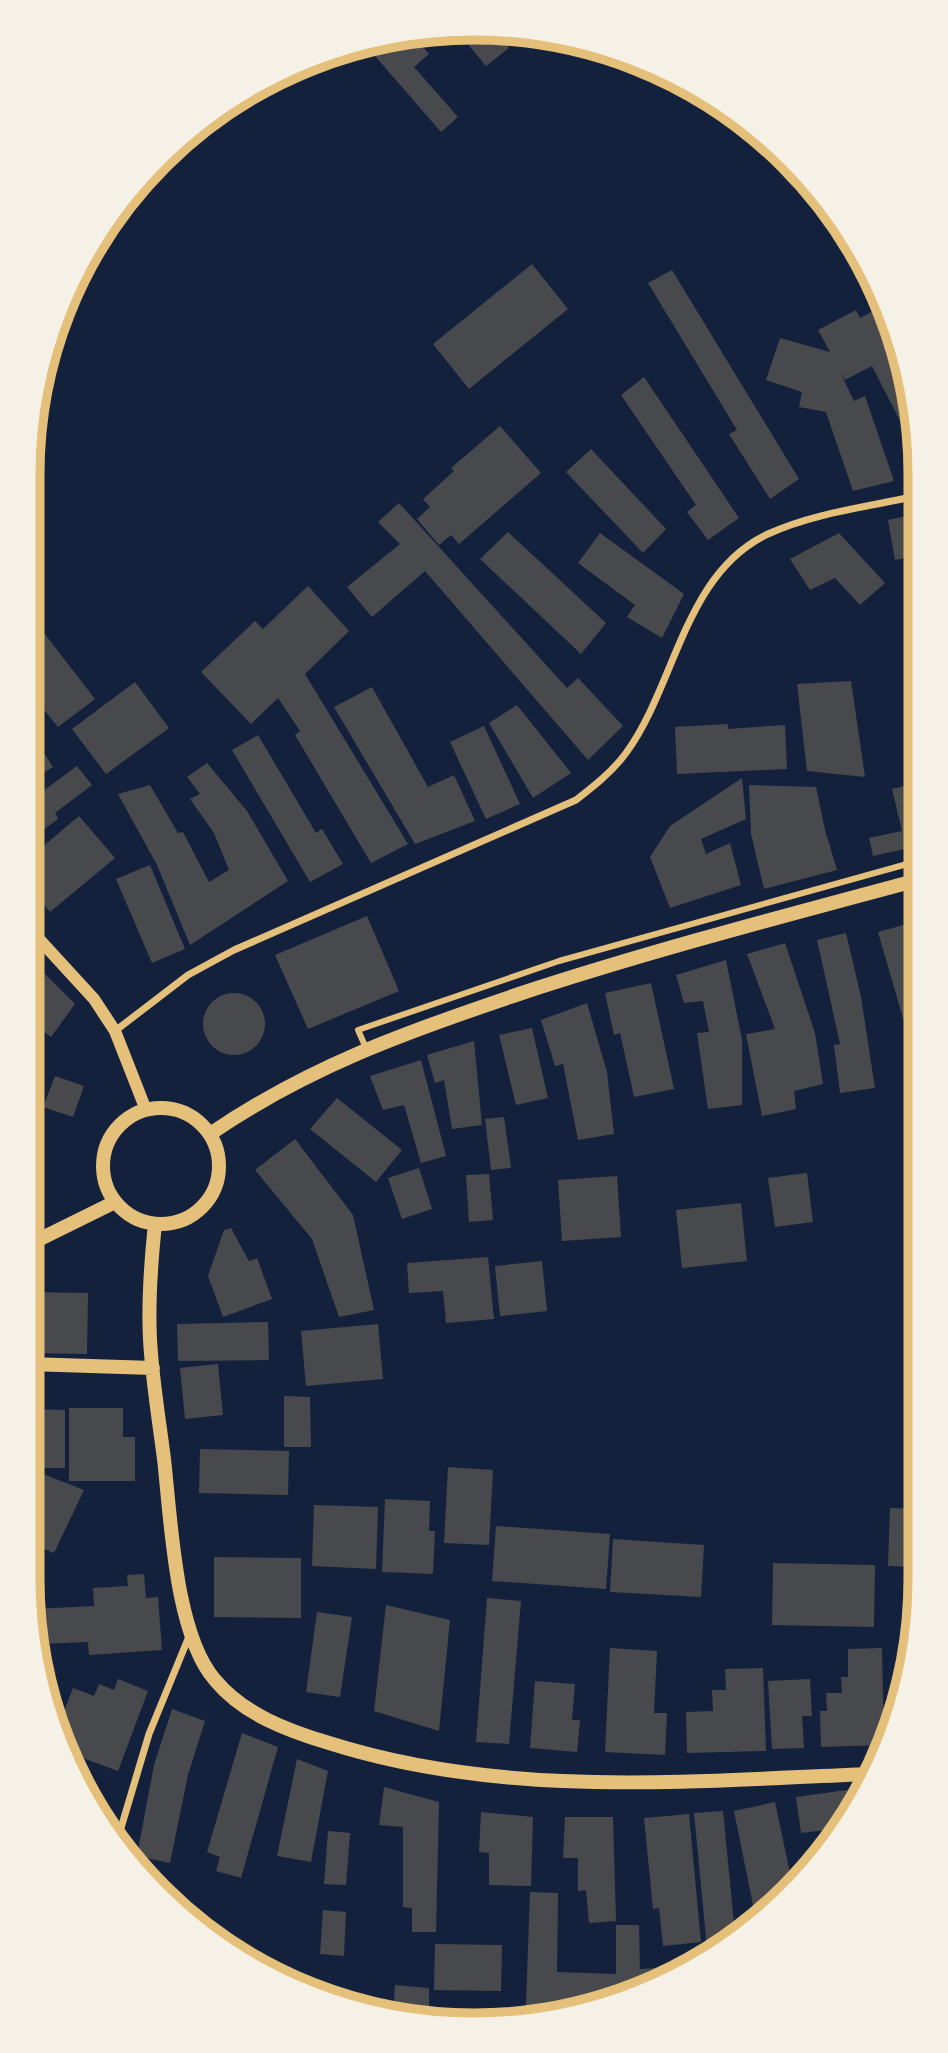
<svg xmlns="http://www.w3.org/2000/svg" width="948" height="2053" font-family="'PT Sans Narrow',sans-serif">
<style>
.building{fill:#48494c}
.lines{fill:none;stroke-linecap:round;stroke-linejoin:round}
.pedestrian{stroke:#e5c07b;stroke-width:6}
.minor{stroke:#e5c07b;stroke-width:7}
.tertiary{stroke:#e5c07b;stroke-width:12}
.secondary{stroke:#e5c07b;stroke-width:14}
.rim{fill:none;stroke:#e5c07b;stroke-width:9}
</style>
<rect width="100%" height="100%" fill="#14213d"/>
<path class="building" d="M474,28l23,5 12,15 -23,18 -29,-35z
M416,39l13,15 -15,13 44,50 -17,15 -72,-83z
M333,56l-24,12 -4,-6z
M838,221l32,54 -5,4 -34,-53z
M532,264l36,45 -99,80 -36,-45z
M672,270l127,209 -29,20 -41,-65 8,-4 -89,-147z
M881,307l13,25 22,83v37l-44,-86 -27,14 -5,-8 14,29 11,-5 29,85 -41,10 -27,-79 -27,-5 3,-15 -36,-12 14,-42 50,14 -12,-22 38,-20 4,8z
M644,377l95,141 -31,22 -21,-28 9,-7 -75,-110z
M500,426l41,47 -82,71 -8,-9 -12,10 -22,-26 13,-12 -7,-8 31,-28 -3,-3z
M591,449l75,80 -23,24 -77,-81z
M399,503l168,185 11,-10 45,48 -35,34 -163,-189 -53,46 -25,-30 53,-43 -22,-22z
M916,514l1,42 -22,4 -7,-40z
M28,530l15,15 -15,14z
M508,532l98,91 -25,31 -101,-95z
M600,533l84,61 -22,44 -35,-21 8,-12 -57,-42z
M839,533l46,50 -25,22 -25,-27 -25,12 -20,-31z
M308,586l41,45 -44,43 103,170 -37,19 -76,-128 5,-4 -22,-33 -27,26 -50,-52 54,-51 8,8z
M34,620l61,79 -37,28 -26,-32 -4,4v-75z
M851,681l14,96 -58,-6 -10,-87z
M135,682l34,46 -63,46 -34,-45z
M372,687l56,100 26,-12 21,46 -60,23 -81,-137z
M517,705l54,68 -38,25 -44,-75z
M728,724v5l57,-4 2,44 -110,5 -2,-47z
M484,726l36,78 -34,15 -36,-77z
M258,735l58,98 6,-4 21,35 -33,18 -78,-132z
M33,736l20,31 -25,16v-43z
M207,763l40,48 41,70 -98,64 -33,-80 -39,-71 32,-9 28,48 5,-1 26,50 20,-12 -15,-37 -24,-34 10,-5 -13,-17z
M77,766l15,19 -37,28 3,6 -30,22v-39z
M742,778l4,41 -45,20 5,15 24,-11 11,42 -71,23 -20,-51 20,-31z
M917,783l1,63 -45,10 -4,-18 33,-7 -10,-42z
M749,785l67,2 9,43 12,40 -73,19 -13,-55z
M79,816l36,42 -65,54 -22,-25v-28z
M150,865l35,84 -33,14 -36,-84z
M367,916l32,75 -91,38 -33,-74z
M918,921v149l-40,-138z
M846,933l15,64 14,91 -35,5 -6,-48 6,-1 -23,-104z
M785,943l30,90 8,51 -29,7 2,18 -34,7 -16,-82 29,-5 -28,-75z
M28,957l47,47 -24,33 -23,-17z
M726,960l16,80v65l-34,4 -11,-76 12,-1 -6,-31 -19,2 -8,-28z
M651,983l23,106 -40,8 -14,-64 -6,2 -9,-42z
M203 1024a31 31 0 1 1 62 0a31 31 0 1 1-62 0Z
M587,1003l20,69 7,62 -36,6 -15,-76 -8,2 -14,-46z
M532,1028l16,70 -32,7 -17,-70z
M474,1041l8,84 -30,4 -8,-49 -9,3 -8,-28z
M28,1057l11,4 -11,26z
M421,1060l25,96 -25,7 -17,-58 -21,5 -13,-34z
M55,1076l29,10 -11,31 -30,-10z
M337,1098l65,52 -26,32 -66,-53z
M504,1117l7,51 -20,2 -6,-51z
M295,1139l58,76 21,95 -35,7 -27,-78 -57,-69z
M419,1168l13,41 -30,10 -14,-41z
M807,1173l6,49 -38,5 -7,-49z
M489,1174l4,46 -24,2 -3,-47z
M617,1176l4,61 -59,4 -4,-61z
M741,1203l6,58 -65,7 -6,-58z
M231,1228l18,33 8,-3 15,41 -49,18 -15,-41 16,-46z
M488,1257l6,62 -48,4 -3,-32 -34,2 -2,-30z
M542,1261l5,50 -47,5 -5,-50z
M28,1292l60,1 -1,61 -59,-1z
M268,1322l1,38 -91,1 -1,-37z
M378,1324l5,55 -77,7 -5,-55z
M218,1364l5,51 -38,4 -5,-51z
M284,1396l26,1 1,50h-27z
M69,1408h54v29h12v44h-66z
M28,1409l37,1v58h-29v-21h-8z
M200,1449l89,2 -1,44 -89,-2z
M448,1467l45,3 -4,75 -45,-2z
M33,1470l51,20 -30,63 -26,-10v-62z
M385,1499l45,2 -1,30h6l-2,43 -51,-2z
M314,1505l64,2 -2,62 -64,-3z
M890,1508l30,1v58l-32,-1z
M496,1526l114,8 -4,55 -114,-8z
M613,1539l91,6 -3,52 -91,-5z
M214,1557l87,1v60l-87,-1z
M773,1563l102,2 -1,62 -102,-2z
M144,1574l2,24 12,-1 4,53 -73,5 -1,-13 -49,2 -6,-35 61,-3 -1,-18 35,-2 -1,-11z
M487,1598l34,3 -12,143 -33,-2z
M386,1605l64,15 -11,111 -65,-20z
M317,1612l35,5 -12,80 -34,-5z
M610,1648l47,3 -3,62h13l-2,42 -60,-3z
M882,1648l2,97 -63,2 -1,-36h7l-1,-18h16l-1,-16h7v-28z
M763,1668l3,83 -79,2 -1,-41 27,-1 -1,-21h14l-1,-21z
M118,1679l30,12 -30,80 -49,-18 -18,-36h11l11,-29 21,8 5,-12 15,6z
M810,1679l2,37h-10l2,32 -32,1 -4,-68z
M535,1681l40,3 -3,36h8l-3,32 -47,-4z
M172,1709l33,12 -17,54 -18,88 -33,-7 17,-91z
M242,1733l36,14 -37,131 -25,-7 4,-14 -13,-5z
M297,1759l31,12 -17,91 -34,-6z
M384,1787l55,15 -3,130h-24v-24l-9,-1v-80l-24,-2z
M854,1789l1,10 -27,44 -2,-13 -25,3 -5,-36z
M775,1802l18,85 -25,20 -14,3 -20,-99z
M723,1811l12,123 -16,13 -12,1 -13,-135z
M481,1812l52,5 -2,69 -42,-1v-32l-10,-1z
M689,1814l12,128 -38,4 -4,-38 -6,1 -9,-91z
M565,1817h48l3,104 -27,2 -3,-33 -8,1v-33h-15z
M328,1831l22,2 -4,52 -22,-1z
M530,1892l28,1 -1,79 59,2v-49h23l1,44 44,-2v3l-123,47h-32l-3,-13z
M323,1910l23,2 -2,44 -24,-2z
M435,1944l67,1 -1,46 -67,-1z
M395,1985l34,3v29h-36z"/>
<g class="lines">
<path class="pedestrian" d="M366,1048l-8,-18 201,-69 359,-100"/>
<path class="minor" d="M115,1031l73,-56 46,-25 342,-150c18,-14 36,-28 50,-47 50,-68 58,-180 142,-219 46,-21 99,-27 148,-38
M118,1838l31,-104 41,-100"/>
<path class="tertiary" d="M28,927l66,72 21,32 31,79"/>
<path class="secondary" d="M103 1166a58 58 0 1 1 116 0a58 58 0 1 1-116 0Z
M210,1134c98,-67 196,-102 309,-140 131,-43 265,-78 399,-114
M155,1224c-4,38 -7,77 -5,115 2,40 9,80 14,120 7,61 11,175 51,221 28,34 73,51 114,63 177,56 359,38 542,31
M28,1245l87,-43
M28,1364l125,4"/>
</g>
<path d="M0 0H948V2053H0ZM474 40H474A434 434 0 0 1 908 474V1579A434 434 0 0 1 474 2013H474A434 434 0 0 1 40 1579V474A434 434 0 0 1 474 40Z" fill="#f6f1e7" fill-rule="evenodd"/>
<path class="rim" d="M474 40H474A434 434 0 0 1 908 474V1579A434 434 0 0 1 474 2013H474A434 434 0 0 1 40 1579V474A434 434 0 0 1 474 40Z"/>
</svg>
